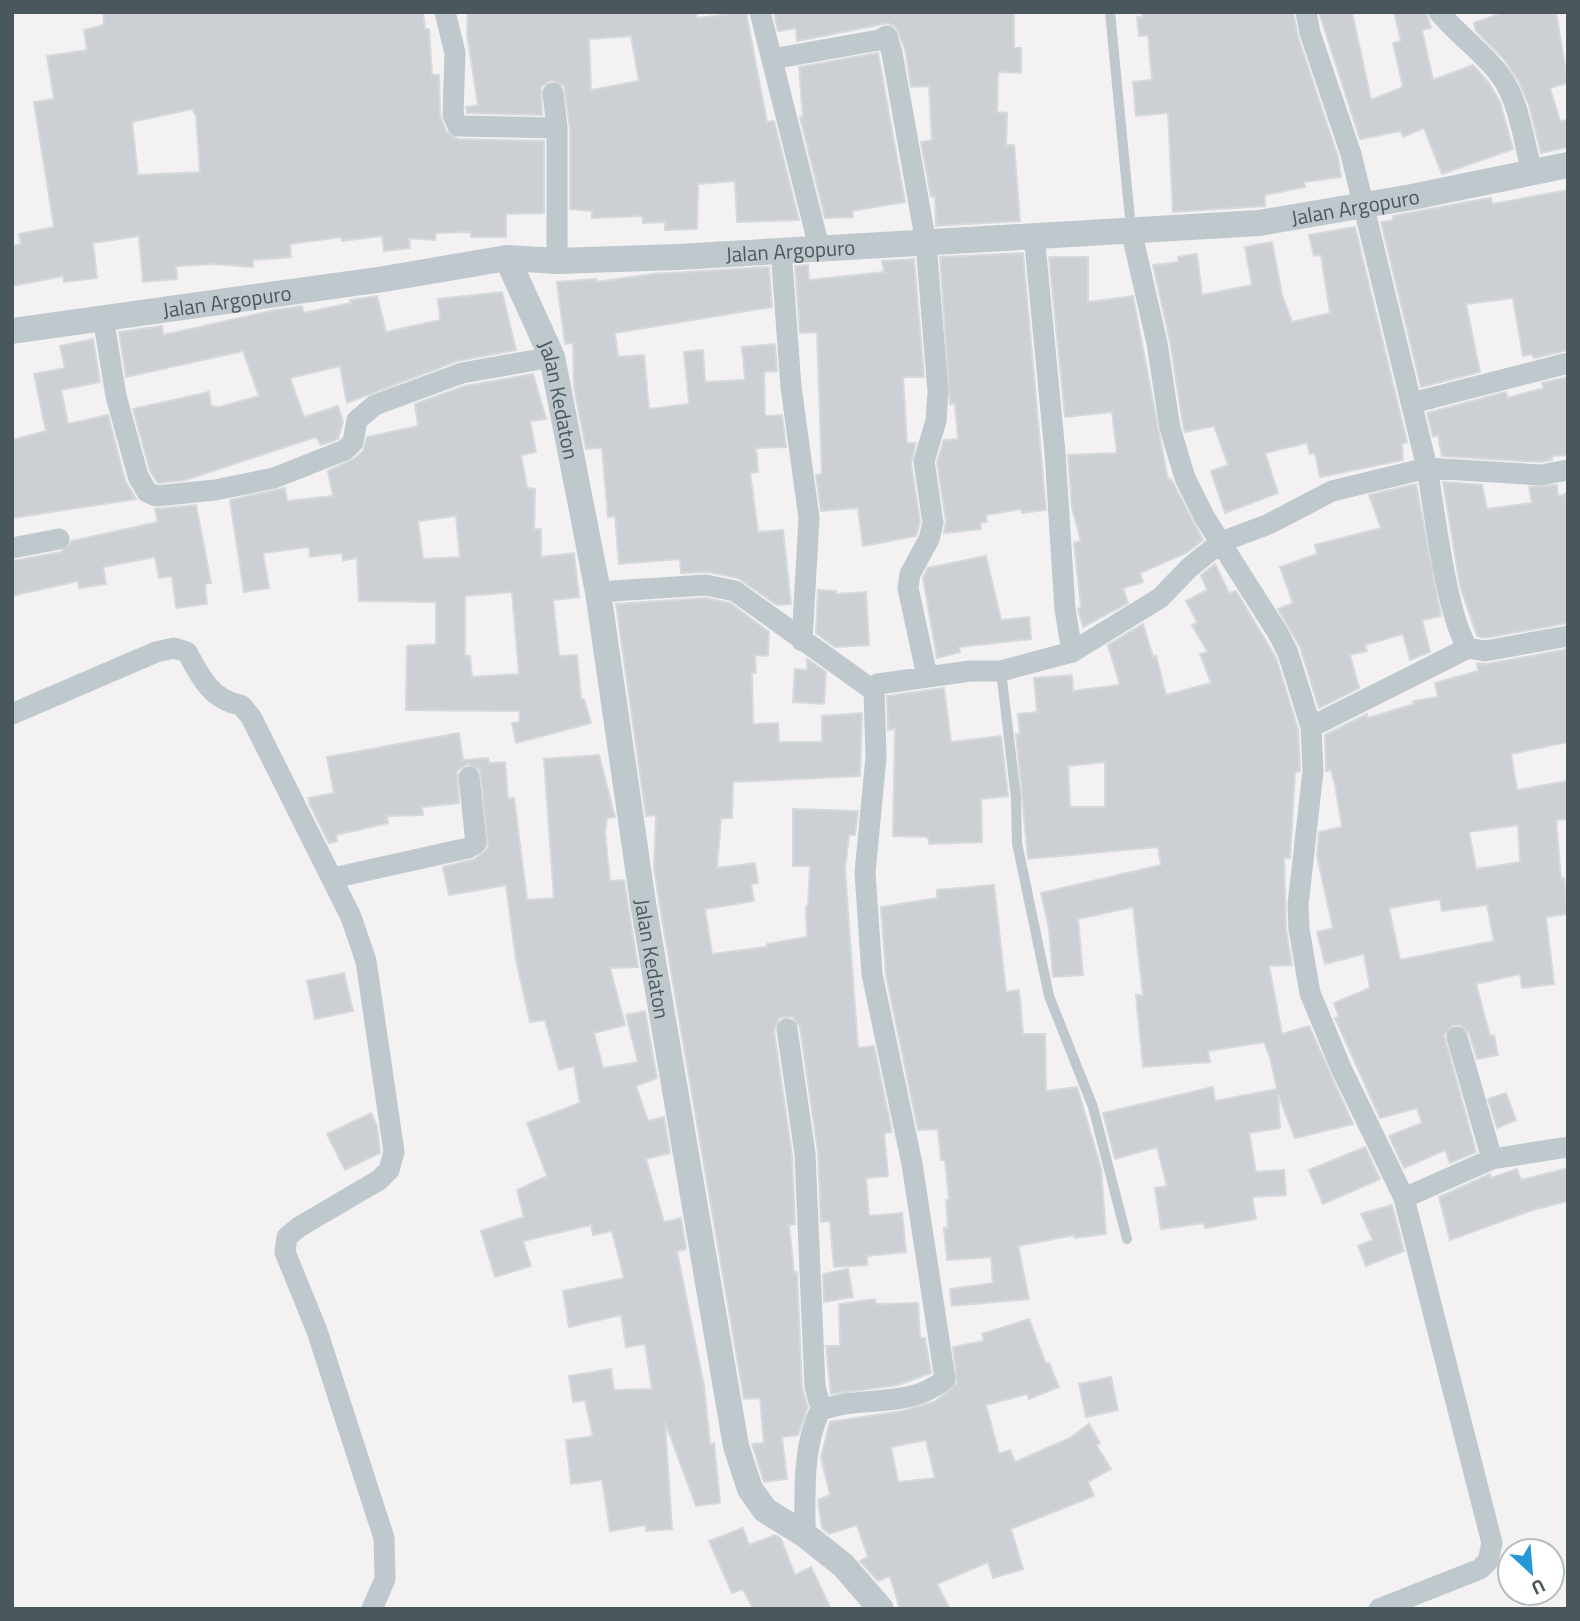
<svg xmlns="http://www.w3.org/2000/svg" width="1580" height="1621" font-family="'Titillium Web',sans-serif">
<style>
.building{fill:#cccfd3;stroke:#d6d9dc;stroke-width:2;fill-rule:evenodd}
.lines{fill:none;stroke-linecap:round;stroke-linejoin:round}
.service{stroke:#bec8cd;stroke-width:10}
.minor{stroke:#bec8cd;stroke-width:21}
.tertiary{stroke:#bec8cd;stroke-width:26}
.labels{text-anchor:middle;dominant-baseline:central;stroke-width:7;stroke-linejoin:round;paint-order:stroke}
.street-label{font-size:21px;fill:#4a585e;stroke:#fff}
</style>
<rect width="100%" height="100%" fill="#f3f1f2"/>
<path class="building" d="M103,12H423L425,29H429L432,75H439L440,115L446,131L458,139L544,141V213L506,214V237H471V232L436,233L435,240L409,238L410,248L384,251L382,236L342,241L341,237L290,244L291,257L253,260V267L214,264L176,266L177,279L143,282L139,236L93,243L97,278L64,282L63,276L12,286V246L21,244L19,234L54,227L34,102L54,99L47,56L87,50L84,30L104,25ZM192,109L196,115L200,172L138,175L132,122Z
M468,12H696L697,18L746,12L767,122L774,121L799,220L737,222L735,181L698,184L697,229L665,230V222L643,223V216L592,218V211L570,209V128L564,86L552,80L541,87L542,115L467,113L466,107L478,105L467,34ZM631,36L639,81L591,90L589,39Z
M1014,12V48H1021V73L998,72L997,112L1007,113L1006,145H1014L1020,221L936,226L935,196L931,197L921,142L932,140L929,86L911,87L905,49L896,27L888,23L797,41L796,28L778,31L774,13Z
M1142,12H1293L1298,37L1338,157L1341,177L1304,182L1305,187L1265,195V206L1173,212L1168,113L1136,116L1133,82L1152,80L1148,35L1139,36L1137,17H1143Z
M1319,12H1352L1371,100L1403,87L1393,43L1401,41L1394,12H1426L1431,28L1422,30L1433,80L1473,65L1489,83L1500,102L1513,149L1442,174L1424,128L1403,137L1401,131L1360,139Z
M1504,12H1556L1568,83L1550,88L1560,121L1568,120V147L1541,153L1529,105L1518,80L1503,58L1476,31L1474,23Z
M878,53L905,202L852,211L853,217L825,218L800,117H803L799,67Z
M1568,190V350L1534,358L1532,354L1523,356L1513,298L1466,304L1480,372L1421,387L1381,222L1393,220V216L1462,203L1491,198L1492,204Z
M1355,227L1407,442L1402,444L1403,460L1320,477L1315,453L1310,454L1307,443L1265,453L1278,493L1225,513L1211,471L1228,465L1214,426L1185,432L1183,425L1170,341L1153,265L1179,262L1178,257L1197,254L1202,295L1252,285L1245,247L1272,242L1282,295L1292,322L1330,313L1321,255L1314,256L1309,235Z
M1023,253L1046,510L1022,513L1021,509L986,515L987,522L980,523L981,529L944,533L946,521L937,462L944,440L958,439L955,404H950L940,257Z
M1049,257H1088V302L1133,296L1168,480L1171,479L1203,540L1186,553L1140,573L1143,582L1123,588L1128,603L1083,627L1078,609L1081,607L1074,543L1081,541L1072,508L1068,455L1117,453L1112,412L1065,417Z
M914,259L924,377H903L907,443H916L911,463L920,522L916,536L863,546L858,508L821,511L816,475L822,474L817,332L800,333L795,266L808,265L809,280L884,272L882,261Z
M769,267L772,307L615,333L618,357L644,355L649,409L689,404L684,352L703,350L705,382L745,380L742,347L775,344L777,371L764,372L765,416L782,415L786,447L756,448L758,472L750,473L758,532L783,530L791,604L777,605L738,578L708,572L681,573L680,559L619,564L615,516L608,517L602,448L586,449L574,388L573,343L565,344L557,282L596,279V282L653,274Z
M502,292L516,350L457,361L347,403L340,366L290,378L304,417L338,406L343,422L338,439L321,445L316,437L185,480L158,483L150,471L133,409L209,392L211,406L219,407L259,396L243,351L126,377L119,332L162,326L163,335L275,310L302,306L304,313L351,303L350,300L377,296L386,332L440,320L438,299Z
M93,339L100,382L61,390L68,424L108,415L125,480L136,499L12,518V440L46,431L34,374L65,368L60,346Z
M533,374L546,419L530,421L536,452L521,455L527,488L535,489L534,529H541V557L574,553L579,597L553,600L559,656L577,655L581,700L584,699L591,723L516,743L512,723L520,722L519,711L406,710L407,646L436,644V602L359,601L357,558L343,560L342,553L310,557L309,547L263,553L269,588L244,592L230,500L285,488L287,501L333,496L328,471L354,459L363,451L367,437L418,426L415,404L465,386ZM456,516L460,557L423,559L418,521ZM512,592L519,674L472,677L470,656H465V596Z
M1568,377V455L1552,456V460L1540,462L1442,456L1438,435L1433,437L1427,413L1506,392L1507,398L1544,388L1542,383Z
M1443,482L1482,485L1487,509L1532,503L1529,487L1557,485L1558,496L1568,493V623L1485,638L1477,636L1460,586Z
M1416,484L1441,616L1422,620L1430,652L1410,660L1403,634L1365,645L1367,651L1350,655L1359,688L1319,708L1300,647L1278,609L1293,603L1280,567L1317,554L1315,545L1381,528L1369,495Z
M196,505L211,583L205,584L207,604L176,608L172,576L159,578L155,557L103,567L106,584L79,588L78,581L12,596V561L61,552L72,541L158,522L155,509Z
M986,556L1001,620L1029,617L1031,639L959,647L960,652L937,658L923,578L928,568Z
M1215,564L1229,593L1236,591L1276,658L1298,729L1300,771L1295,773L1290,858H1284L1286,930L1292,965L1269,966L1282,1034L1309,1026L1353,1124L1295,1138L1278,1094L1280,1128L1249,1133L1256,1172L1284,1170L1286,1195L1252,1197L1256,1219L1205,1228L1204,1223L1161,1229L1155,1188L1167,1186L1157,1147L1115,1159L1103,1113L1213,1087L1215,1101L1277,1089L1270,1057L1264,1042L1208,1051L1210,1062L1143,1067L1136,995H1143L1133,907L1078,919L1083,975L1053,977L1049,928L1041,893L1161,865L1158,847L1028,859L1016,734H1020L1018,714L1037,712L1034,678L1072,675L1073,691L1120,685L1108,645L1143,624L1153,657L1156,656L1166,695L1211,683L1200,654L1208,652L1192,625L1197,622L1186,601L1207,590L1201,575ZM1105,762V807H1070L1068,766Z
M818,590L836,591V594L866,592L869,645L835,647L816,633Z
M705,598L730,603L769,632L768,656L755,655L756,673H752L753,724L778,723L779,742H822V716L862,713L860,776L733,782L732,818H721L717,868L755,863L758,883L751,884L754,901L705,909L712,954L767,947V944L807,937L806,907L808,906L810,866H793V809L858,811L855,835H849L845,870L858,1048L874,1046L892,1132L884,1133L888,1176L866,1178L869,1216L902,1213L906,1252L867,1256V1265L834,1267L830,1221L821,1222L818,1152L800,1027L792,1017L779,1018L774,1031L792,1155L795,1224L789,1225L794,1273L797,1272L802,1388L808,1407L798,1435L782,1437L787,1479L764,1482L752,1444L764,1443L760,1398L744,1399L659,901L654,867L656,815L646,816L616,604Z
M1568,649V742L1511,754L1517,790L1568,781V819L1556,820L1561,879L1564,878L1568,914L1546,917L1554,984L1522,988L1520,974L1476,984L1490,1036L1494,1035L1498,1055L1477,1059L1469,1033L1461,1025H1453L1444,1035L1476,1152L1450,1163L1445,1150L1404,1168L1389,1136L1422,1123L1417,1108L1380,1118L1335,1018L1339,1017L1334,1003L1370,988L1364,954L1325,964L1317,932L1333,928L1317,856L1319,832L1342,827L1335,785L1331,770L1326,771L1325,735L1367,714L1368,718L1414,704L1413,701L1438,697L1435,683L1478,671L1477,663L1487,664ZM1518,825L1520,862L1476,869L1469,832ZM1440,899L1442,911L1487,905L1494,941L1400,960L1389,908Z
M807,659L826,672L824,704L793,702L795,669L807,670Z
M944,688L951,742L1001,736L1008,796L981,799L982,842L929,844L928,837L893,836L895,729L888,730L887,696Z
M459,733L463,760L488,758L489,763L505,762L508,799L514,798L527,900L554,898L544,759L599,755L615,817L607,818L605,833L610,881L624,880L638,967L610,968L625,1025L594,1033L603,1068L638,1062L626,1015L645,1011L657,1078L636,1086L648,1121L664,1117L670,1153L646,1159L664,1222L681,1218L686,1249L677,1251L704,1386L710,1444L714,1443L720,1503L696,1506L665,1422L672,1529L646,1531V1525L610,1531L602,1480L571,1484L566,1440L593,1436L585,1400L573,1402L569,1376L611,1369L614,1390L652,1389L645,1344L626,1347L621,1315L569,1327L563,1291L624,1278L612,1231L593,1235L591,1225L523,1241L531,1266L495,1277L481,1231L524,1217L517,1190L547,1176L527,1123L580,1103L574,1066L559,1070L545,1020L530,1022L516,960L506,885L449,895L443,867L475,859L488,848L480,770L468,764L457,771L459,803L422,807L423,815L387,816L388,823L336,835L337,841L329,843L310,805L308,798L334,793L327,757Z
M994,885L1006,992L1019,990L1023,1034H1045L1046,1091L1077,1087L1101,1168L1106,1234L1075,1238L1074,1235L1018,1246L1029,1299L952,1306L950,1289L993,1283L991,1257L947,1260L944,1228H948L946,1200H949L945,1160H941L938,1129L918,1130L886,975L881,907L937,898V890Z
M344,973L353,1011L315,1019L307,981Z
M1506,1093L1516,1120L1497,1128L1488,1099Z
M371,1113L377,1126L380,1153L345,1170L327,1134Z
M1365,1147L1380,1179L1323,1204L1309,1170Z
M1568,1168V1201L1533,1210L1450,1240L1439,1197L1490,1174L1491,1178L1517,1169L1521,1180Z
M1392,1205L1404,1251L1366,1266L1358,1246L1373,1240L1361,1214Z
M848,1269L853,1297L824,1302L823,1274Z
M875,1299L876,1304L918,1303L920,1338H925L931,1373L898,1385L831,1394L826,1346H840L839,1304Z
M1029,1319L1046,1364L1049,1363L1059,1387L1029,1399L1027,1394L986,1405L999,1454L1010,1450L1015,1462L1070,1438L1089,1424L1100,1443L1096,1445L1111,1469L1088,1482L1094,1496L1011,1529L1023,1569L993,1578L988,1562L937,1584L950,1609H900L890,1576L878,1581L860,1561L868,1557L857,1525L829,1534L822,1528L818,1500L830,1495L821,1457L830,1422L903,1411L936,1401L957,1383L953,1347L984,1341L982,1334ZM926,1440L935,1478L898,1482L891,1447Z
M1111,1377L1118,1410L1086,1417L1079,1384Z
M743,1528L749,1545L775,1535L781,1539L795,1575L811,1567L831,1609H753L743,1589L732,1593L709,1541Z"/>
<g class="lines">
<path class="service" d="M1110,12L1131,229
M1001,671L1016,798L1017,843L1049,996L1093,1107L1127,1239"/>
<path class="minor" d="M445,12L455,53L453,115L458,126L557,128
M760,12L819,247
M1439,12C1458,35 1482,51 1500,75C1519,100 1524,142 1532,173
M772,59L879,40L887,36L892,53L926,243L938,392L936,421L924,461L933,523L929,539L910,574L908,588L927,676
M553,93L557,128V261
M1131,230L1157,343L1170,428L1185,478L1205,518L1278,633L1288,653L1311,727L1313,771L1298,905L1299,929L1310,993L1341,1068L1404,1198L1492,1543L1488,1561L1480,1569L1379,1609
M1034,234L1055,453L1065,609L1072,652
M781,249L791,387L809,518L802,641
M103,317L116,396L138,476L147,492L156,496L215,490L274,478L345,450L353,442L357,420L375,405L462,373L552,357
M1412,403L1568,363
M1568,470L1541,475L1427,468C1434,508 1447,619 1468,648L1485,651L1568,636
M12,548L59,539
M598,592L706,585L735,591L874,691
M12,714L156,652L174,648L187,652C200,676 211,700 241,705L251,717L351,917L366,961L394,1152L389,1170L379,1180L299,1227L287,1237L285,1252L317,1331L384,1538L385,1579L372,1609
M1311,727L1468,648
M333,878L468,848L476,843L469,777
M787,1029L805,1154L815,1387L819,1401L826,1408
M1457,1037L1492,1159
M1404,1198L1492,1159L1568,1147
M805,1535C805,1496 802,1447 820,1411C860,1394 910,1410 945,1379L912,1164L872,974L865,873L876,757L874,691L878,684L970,671H1001L1072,652L1160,598L1189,568L1221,542L1269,524L1332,491L1427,468L1351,154L1310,33L1306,12"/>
<g class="tertiary">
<path id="s1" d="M507,258L552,357L598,592L643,903L736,1446L750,1489L765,1510L805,1535L843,1565L881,1609"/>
<path id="s2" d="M12,331L384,279L507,258L557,261L678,257L1259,223L1412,197L1568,165"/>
</g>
</g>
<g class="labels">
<g class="street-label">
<text stroke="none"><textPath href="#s2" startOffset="1351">Jalan Argopuro</textPath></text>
<text stroke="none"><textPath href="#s2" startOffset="784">Jalan Argopuro</textPath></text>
<text stroke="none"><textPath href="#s2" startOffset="217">Jalan Argopuro</textPath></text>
<text stroke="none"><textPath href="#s1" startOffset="152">Jalan Kedaton</textPath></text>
<text stroke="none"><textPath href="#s1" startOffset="719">Jalan Kedaton</textPath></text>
</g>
</g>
<rect width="1580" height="1621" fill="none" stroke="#4a585e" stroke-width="28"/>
<g transform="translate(1531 1572) rotate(154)"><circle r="33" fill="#ffffff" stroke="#b7bcbf" stroke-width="2"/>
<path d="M0-5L12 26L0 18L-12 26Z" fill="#2598da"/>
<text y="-10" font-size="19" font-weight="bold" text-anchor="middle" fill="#4a585e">U</text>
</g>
</svg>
